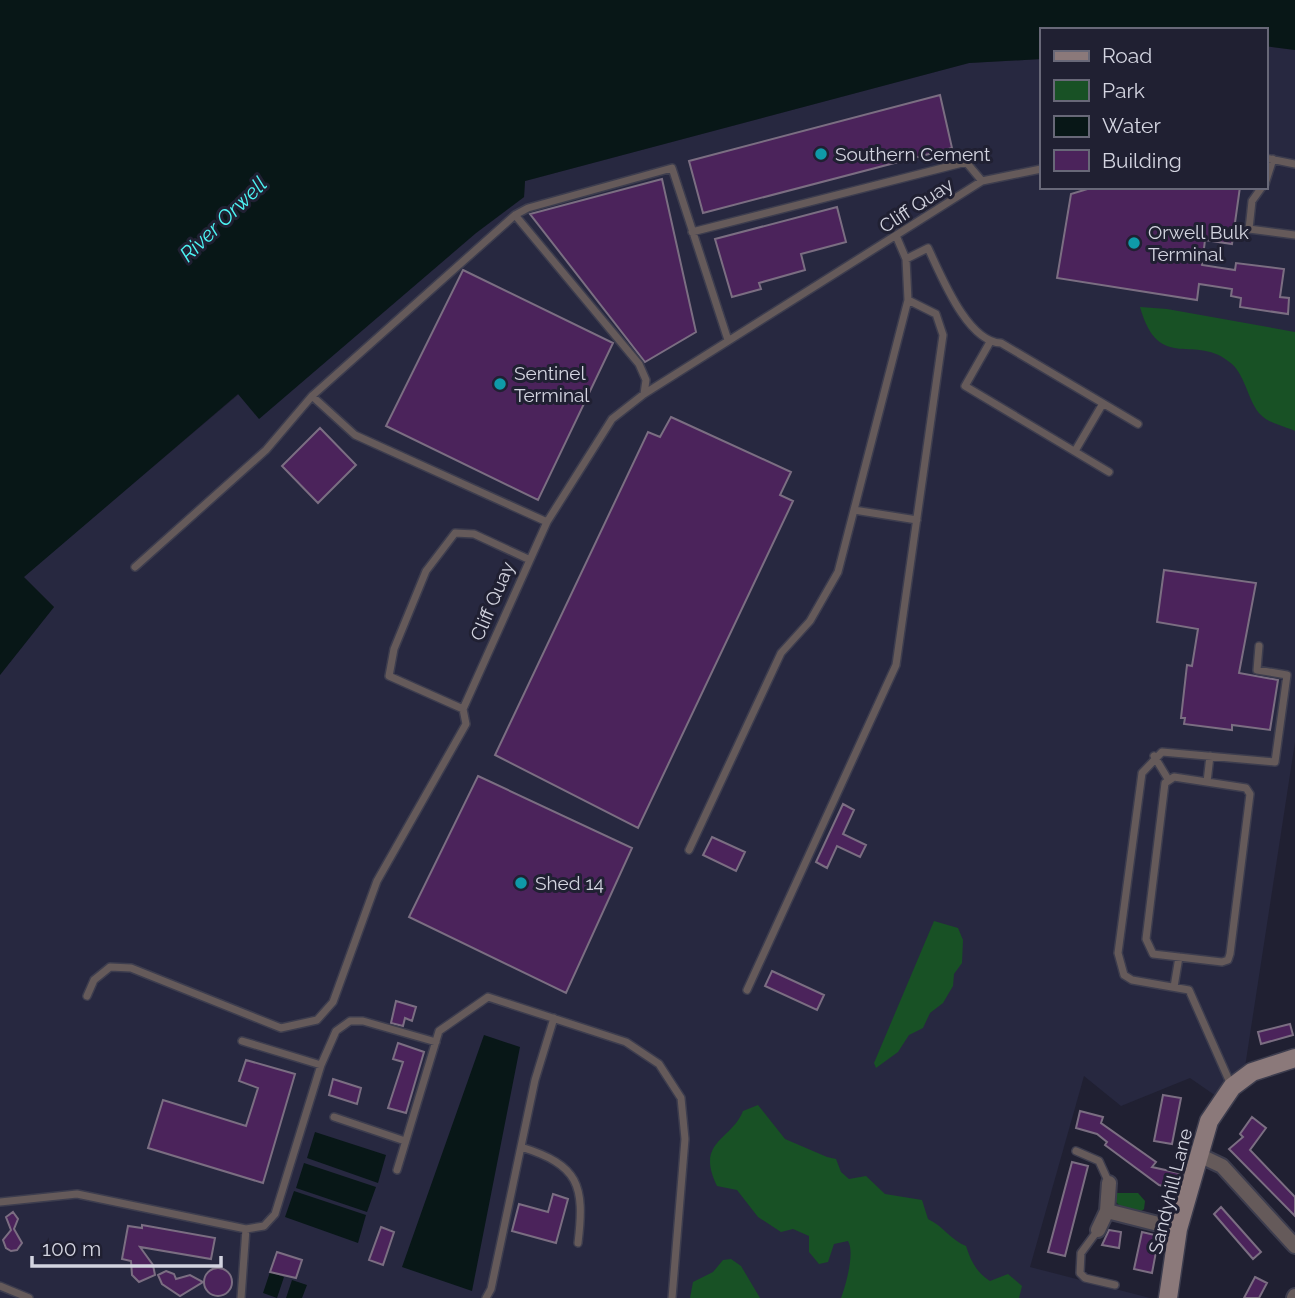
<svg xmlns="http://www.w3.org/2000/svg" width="1295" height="1298" font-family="Raleway,sans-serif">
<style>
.built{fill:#272840}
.green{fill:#185125}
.water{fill:#081717}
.building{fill:#4b235b;stroke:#7b6e82;stroke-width:2}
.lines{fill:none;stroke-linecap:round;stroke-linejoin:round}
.lane-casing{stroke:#3d3d4e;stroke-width:10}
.street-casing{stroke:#3d3d4e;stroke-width:18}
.secondary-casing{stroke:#3d3d4e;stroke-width:21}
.lane{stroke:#655a5a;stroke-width:7}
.street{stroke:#655a5a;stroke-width:14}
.secondary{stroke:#8b797a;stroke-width:18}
.culture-dot{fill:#0f9aa8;stroke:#202032;stroke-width:2.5}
.labels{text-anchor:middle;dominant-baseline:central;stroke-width:6;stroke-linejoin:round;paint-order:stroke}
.poi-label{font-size:19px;fill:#d3d4e0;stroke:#202032;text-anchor:start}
.street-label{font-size:19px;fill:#d3d4e0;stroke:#202032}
.water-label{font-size:21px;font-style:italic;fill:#4cf3f3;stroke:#202032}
</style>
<rect width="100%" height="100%" fill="#202032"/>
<path class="built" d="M1265,46L1295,50V742L1243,1080L1216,1096L1190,1078L1121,1106L1084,1076L1030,1267L1150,1298H0V675L54,607L23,577L239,394L260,418L476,233L524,197L525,181L969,63L1041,59V187H1265Z"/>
<path class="green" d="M1140,307L1167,309L1295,332V431C1286,427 1268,423 1261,415C1249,404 1246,377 1232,364C1195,331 1159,375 1140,307Z
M934,921L958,928L963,940L962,963L954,974L953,986L943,1003L930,1013L923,1028L909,1035L898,1052L876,1068L874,1063Z
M758,1105L785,1139L827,1157L836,1159L841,1172L849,1179L866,1176L885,1194L922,1200L928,1219C943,1226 951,1240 966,1246C971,1261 976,1272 990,1281L1008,1274L1022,1286L1019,1298H841C846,1285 855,1252 848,1241L834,1244L828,1262L819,1264L809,1252V1236L793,1229L781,1232L758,1217L737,1190L717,1186C695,1141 731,1141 743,1111Z
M1116,1193H1138L1145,1201L1144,1209L1140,1212L1123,1209L1116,1202Z
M731,1259L741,1266L760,1298H690L693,1282L713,1272L723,1260Z"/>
<path class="water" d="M0,0H1295V50L1265,46V30H1041V59L969,63L525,181L524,197L476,233L259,419L238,394L24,577L54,607L0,675Z
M484,1035L520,1047L472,1291L402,1267Z
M315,1132L386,1155L378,1183L307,1158Z
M304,1163L376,1187L367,1212L296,1188Z
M294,1191L366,1215L358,1243L285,1217Z
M270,1272L284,1277L277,1298L263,1293Z
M292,1280L307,1285L302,1298H286Z"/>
<path class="building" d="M940,95L952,148L703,213L689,161Z
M662,179L696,332L645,362L530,214Z
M1094,187H1240L1232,244L1205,240L1202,265L1235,270L1236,263L1284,269L1280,297L1289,298L1288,314L1240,307L1241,298L1231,296L1232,289L1199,284L1197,300L1057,278L1071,194Z
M837,207L846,242L801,254L805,270L759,283L761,289L732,297L715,239Z
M463,270L613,343L538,500L386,426Z
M671,417L791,472L780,495L793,501L638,828L495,755L648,432L660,437Z
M320,428L356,465L318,503L282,466Z
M1164,570L1256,583L1239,673L1278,680L1270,730L1232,725V730L1184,724L1185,718H1181L1187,665L1192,666L1198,629L1157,622Z
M478,776L632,848L566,993L409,917Z
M843,804L854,810L843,834L866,845L860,857L837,846L827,868L816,862Z
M712,837L745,852L736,871L703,855Z
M772,971L824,995L817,1010L765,986Z
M396,1001L416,1007L412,1021L405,1018L403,1026L391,1023Z
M1290,1024L1293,1035L1261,1044L1258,1032Z
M398,1043L424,1052L406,1113L388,1108L403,1062L393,1059Z
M246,1060L295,1074L263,1183L148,1148L163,1100L246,1126L258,1088L239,1081Z
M333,1079L361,1088L357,1104L329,1095Z
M1163,1095L1181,1098L1172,1144L1154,1141Z
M1080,1111L1103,1117L1101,1123L1156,1162L1152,1167L1179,1173L1175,1189L1159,1185L1105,1145L1107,1142L1097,1134L1076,1128Z
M1252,1117L1266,1128L1250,1150L1295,1197V1216L1229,1149L1243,1137L1240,1134Z
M1072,1162L1088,1166L1065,1256L1048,1252Z
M553,1194L568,1199L556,1243L512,1231L519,1204L548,1212Z
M1221,1207L1261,1252L1253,1259L1214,1214Z
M13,1212L18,1219L14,1229L22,1243L17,1250L11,1251L6,1248L3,1240L11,1230L6,1217Z
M142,1225L215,1238L211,1259L140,1247L153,1265L155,1275L139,1282L132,1275L131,1261L122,1259L128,1226L142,1228Z
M381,1227L394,1232L383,1265L369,1260Z
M1109,1230L1121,1232L1119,1248L1102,1245Z
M1142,1232L1159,1236L1152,1273L1134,1269Z
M277,1252L302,1260L296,1278L270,1272Z
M204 1282a14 14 0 1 1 28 0a14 14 0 1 1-28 0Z
M166,1271L174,1274L176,1279L190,1275L203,1282L180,1296L162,1284L158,1275Z
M1255,1277L1267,1283L1259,1298H1244Z"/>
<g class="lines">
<defs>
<path id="lane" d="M1265,158L1295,164
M1265,184L1273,159
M1262,187L1252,201L1249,229L1295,235
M515,215L528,208L672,168L728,340
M692,232L966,162L982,181
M906,259L928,248C941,275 967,342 1001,343L1138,424
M990,342L965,386L1109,472
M1075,451L1102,405
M854,510L917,520
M547,522L355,435L312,396L515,215L639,364L646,380L644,394
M135,567L266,450L312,396
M463,709L389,676L394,649L426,571L455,533L474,534L528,559
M1154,756L1168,779
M1174,777L1246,788L1250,794L1230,954L1228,960L1222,962L1153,954L1146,939L1165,783Z
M1207,782L1210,756
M689,850L781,653L810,621L838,572L908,300L906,259L897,238
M1174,987L1179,957
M747,990L896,665L943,335L936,314L908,300
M87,996L94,980L110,967L131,968L281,1028L317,1020L333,1002L377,881L466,724L463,709L547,522L612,419L644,394L982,181L1041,169
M242,1041L321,1065
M1232,1087L1189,990L1132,980L1124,975L1118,953L1142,773L1162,752L1275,762L1287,675L1257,670L1259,646
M334,1117L405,1141
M521,1147C579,1165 585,1185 578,1243
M1076,1151L1099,1161L1109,1183
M397,1170L439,1031L488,997L626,1042L659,1064L681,1098L685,1139L672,1298
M0,1202L77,1194L246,1229L264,1226L275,1214L321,1065L336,1031L350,1021H363L436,1042
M1098,1230L1081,1253L1080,1273L1085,1278L1115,1285
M0,1286L29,1298
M241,1298L246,1229
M486,1298L491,1289L535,1080L554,1018"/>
<path id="street" d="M1201,1156L1222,1166L1295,1246
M1109,1183L1107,1211L1178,1229
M1098,1230L1107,1211
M1294,1298L1295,1296"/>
<path id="secondary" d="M1168,1298L1178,1229L1209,1121L1232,1087L1252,1072L1295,1058"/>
</defs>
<use href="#lane" class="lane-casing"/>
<use href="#street" class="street-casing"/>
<use href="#secondary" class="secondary-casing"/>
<use href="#lane" class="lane"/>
<use href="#street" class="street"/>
<use href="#secondary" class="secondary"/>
</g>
<g class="culture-dot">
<circle cx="821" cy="154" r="7"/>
<circle cx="1134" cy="243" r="7"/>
<circle cx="500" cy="384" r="7"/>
<circle cx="521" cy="883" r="7"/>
</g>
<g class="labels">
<g class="poi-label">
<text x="835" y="154">Southern Cement</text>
<text x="1148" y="232">Orwell Bulk<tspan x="1148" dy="22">Terminal</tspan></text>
<text x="514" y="373">Sentinel<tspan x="514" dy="22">Terminal</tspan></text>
<text x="535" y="883">Shed 14</text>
</g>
<g class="street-label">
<text transform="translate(916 205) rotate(-33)">Cliff Quay</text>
<text transform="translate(492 601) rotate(-67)">Cliff Quay</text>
<text transform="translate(1170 1191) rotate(-76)">Sandyhill Lane</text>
</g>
<g class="water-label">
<text transform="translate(223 219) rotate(-44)">River Orwell</text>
</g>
</g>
<rect x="1040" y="28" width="228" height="161" fill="#202032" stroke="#686878" stroke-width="2"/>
<rect x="1054" y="51" width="35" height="10" fill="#8b797a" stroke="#686878" stroke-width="2"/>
<text x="1102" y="63" font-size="21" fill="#d3d4e0">Road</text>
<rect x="1054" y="80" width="35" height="21" fill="#185125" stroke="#686878" stroke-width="2"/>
<text x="1102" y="98" font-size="21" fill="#d3d4e0">Park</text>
<rect x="1054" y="116" width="35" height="21" fill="#081717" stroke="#686878" stroke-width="2"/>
<text x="1102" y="133" font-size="21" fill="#d3d4e0">Water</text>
<rect x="1054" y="150" width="35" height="21" fill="#4b235b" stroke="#686878" stroke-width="2"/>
<text x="1102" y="168" font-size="21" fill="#d3d4e0">Building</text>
<path d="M32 1256v10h189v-10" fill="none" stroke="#d3d4e0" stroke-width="3.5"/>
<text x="42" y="1256" font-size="21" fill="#d3d4e0" stroke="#202032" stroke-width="5" paint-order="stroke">100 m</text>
</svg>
